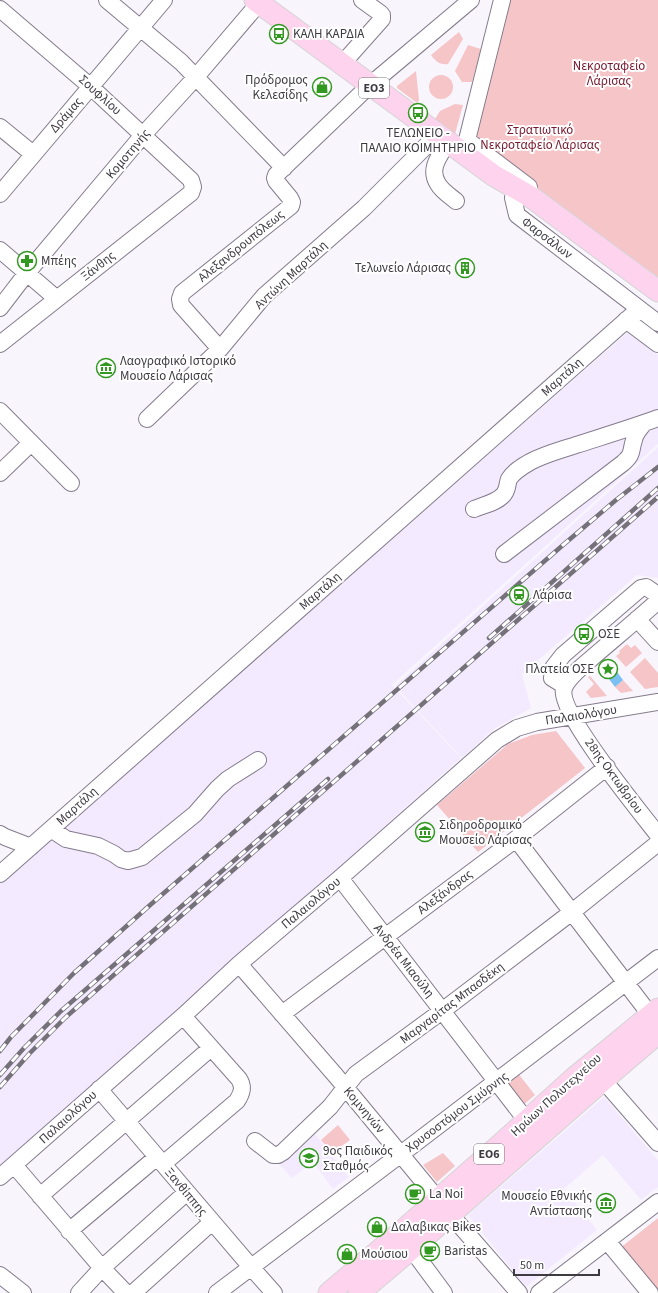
<svg xmlns="http://www.w3.org/2000/svg" width="658" height="1293" font-family="'Source Sans 3',sans-serif">
<style>
.built{fill:#f4eaff}
.green{fill:#f5c5c8}
.water{fill:#7bc0f2}
.lines{fill:none;stroke-linecap:round;stroke-linejoin:round}
.minor-casing{stroke:#847b8c;stroke-width:18}
.major-casing{stroke:#d5d4d5;stroke-width:23}
.minor{stroke:#fff;stroke-width:16}
.major{stroke:#fed3ee;stroke-width:21}
.rail-casing{stroke:#757179;stroke-width:4.5}
.rail{stroke:#fff;stroke-width:3;stroke-dasharray:9;stroke-linecap:butt}
.labels{text-anchor:middle;dominant-baseline:central;stroke-width:4;stroke-linejoin:round;paint-order:stroke}
.shield{fill:#fff;stroke:#78757b;stroke-width:1}
.shield-label{font-size:12px;font-weight:bold;fill:#3e3a42}
.poi-label{font-size:13px;fill:#3e3a42;stroke:#fff;text-anchor:start}
.park-label{font-size:13px;fill:#78172c;stroke:#fff}
.street-label{font-size:13px;fill:#3e3a42;stroke:#fff}
</style>
<rect width="100%" height="100%" fill="#f9f5fd"/>
<path class="built" d="M628,332L658,355V444L392,685L461,758L0,1169V883Z
M658,447V578L637,575L522,674L531,708L494,729L462,758L395,686Z
M604,1097L658,1160V1187L641,1200L603,1155L564,1189L597,1230L526,1287L468,1215Z
M312,1130L349,1177L333,1189L313,1162L292,1178L278,1163Z"/>
<path class="green" d="M509,0H658V277L542,193L473,138Z
M459,32L463,39L448,64C440,65 436,62 431,55Z
M468,45L481,49L472,82H462L455,71Z
M416,71L419,100L417,103L397,88V86Z
M429 87a12 12 0 1 1 24 0a12 12 0 1 1-24 0Z
M455,104L463,105L455,134L435,119L440,111Z
M627,644L631,648L635,645L642,653L626,667L616,656L620,653L619,651Z
M645,658L658,673V687L645,689L630,672Z
M590,676L607,696L591,698L586,692L594,684L588,677Z
M623,680L633,691L621,693L615,687Z
M556,731L585,768L478,852L437,805L508,744L532,735Z
M517,1072L535,1095L521,1107L502,1084Z
M338,1125L350,1140L332,1153L321,1140Z
M443,1153L455,1166L437,1182L423,1165Z
M658,1218V1293H655L620,1248Z"/>
<path class="water" d="M617,672L623,680L615,687L609,679Z"/>
<g class="lines">
<defs>
<path id="minor" d="M107,0L181,62L284,168
M0,9L91,87L191,180L193,187L191,193L0,344
M342,64L382,19V15L380,13L362,0
M0,127L33,154
M467,140L529,187
M448,142C440,155 428,169 438,184C442,191 450,196 456,201
M468,150L467,140L502,0
M0,194L164,0
M513,198L517,215L658,323
M0,250L57,299
M0,308L26,274L143,135L195,78L259,3
M626,320L658,344
M220,349L181,305L180,299L182,293L291,206L292,202L290,198L276,181L275,178L276,175L370,85L471,0
M0,411L71,483
M147,419L220,349L264,296L364,208L438,134
M0,473L31,443
M474,509C484,505 498,502 504,494C508,489 507,484 509,479C514,471 523,466 530,462C545,454 561,450 576,445C604,436 631,428 658,418
M504,554L623,463C634,453 630,452 634,440C635,433 640,429 644,423
M658,601C637,620 615,638 593,657C585,664 568,677 564,688C557,711 641,813 658,835
M637,619L658,642
M565,686L552,678L553,668L563,655L641,588L646,587L658,595
M51,829L66,839L98,846L114,854L121,859L128,861L142,857L195,814L217,789L228,779L258,760
M0,834L5,837L31,847
M516,839L645,1008L652,1026
M0,874L639,309
M340,878L526,1120
M239,964L336,1076L450,1214L519,1293
M282,1014L516,839L607,767
M603,1080L658,1143
M99,1089L251,1267L274,1293
M255,1141L273,1155H278L283,1152L330,1107L356,1074L442,1011L572,912L658,843
M163,1164L237,1101C242,1093 244,1087 239,1079L183,1016
M14,1165L102,1268L126,1293
M0,1177L183,1016L239,964L340,878L497,740L517,728L537,722L658,702
M40,1196L211,1048
M69,1231L157,1157
M404,1239L444,1293
M607,1241L650,1293
M0,1275L23,1293
M79,1293L102,1268L187,1192
M133,1293L212,1222
M217,1293L401,1154L658,958
M539,1293L658,1202"/>
<path id="major" d="M255,0L493,175L531,197L658,291
M329,1293L400,1233L500,1145L573,1079L658,1009
M359,1293L411,1249L603,1080L658,1033"/>
</defs>
<use href="#minor" class="minor-casing"/>
<use href="#major" class="major-casing"/>
<use href="#minor" class="minor"/>
<use href="#major" class="major"/>
<defs>
<path id="rail" d="M489,638L658,488
M0,1051L11,1037L74,973L149,906L563,545L616,500L658,467
M0,1075L24,1048L61,1011L328,779
M0,1087L30,1053L66,1017L658,497"/>
</defs>
<use href="#rail" class="rail-casing"/>
<use href="#rail" class="rail"/>
</g>
<defs>
<symbol id="bus-ring" viewBox="-11 -11 22 22"><circle r="9.5" fill="#fff" stroke="#319820" stroke-width="1.5"/><path d="M-5-6H5V4H4V6H2V4H-2V6H-4V4H-5ZM-3.5-4V0h7V-4ZM-3.5 1.2v1.5H-2V1.2ZM2 1.2v1.5H3.5V1.2Z" fill="#319820"/></symbol>
<symbol id="shop-ring" viewBox="-11 -11 22 22"><circle r="9.5" fill="#fff" stroke="#319820" stroke-width="1.5"/><path d="M-5-2.5h2.3a2.7 3.5 0 0 1 5.4 0H5L5.5 6h-11ZM-1.5-2.5h3a1.5 2.3 0 0 0-3 0Z" fill="#319820"/></symbol>
<symbol id="pharmacy-ring" viewBox="-11 -11 22 22"><circle r="9.5" fill="#fff" stroke="#319820" stroke-width="1.5"/><path d="M-2-6h4v4h4v4h-4v4h-4v-4h-4v-4h4Z" fill="#319820"/></symbol>
<symbol id="building-ring" viewBox="-11 -11 22 22"><circle r="9.5" fill="#fff" stroke="#319820" stroke-width="1.5"/><path d="M-4-6H4V6H1V3H-1V6H-4ZM-2.5-4.3h1.7v1.8h-1.7ZM.8-4.3h1.7v1.8H.8ZM-2.5-1h1.7V.8h-1.7ZM.8-1h1.7V.8H.8Z" fill="#319820"/></symbol>
<symbol id="museum-ring" viewBox="-11 -11 22 22"><circle r="9.5" fill="#fff" stroke="#319820" stroke-width="1.5"/><path d="M0-6L6-3V-2H-6V-3ZM-5-1h2V3h-2ZM-1-1h2V3h-2ZM3-1h2V3H3ZM-6 4H6V6H-6Z" fill="#319820"/></symbol>
<symbol id="station-ring" viewBox="-11 -11 22 22"><circle r="9.5" fill="#fff" stroke="#319820" stroke-width="1.5"/><path d="M-3-6H3Q5-6 5-4V2Q5 4 3 4L4.5 6H3L1.5 4h-3L-3 6H-4.5L-3 4Q-5 4-5 2V-4Q-5-6-3-6ZM-3.5-4v3h7v-3ZM-3.5 1v1.5H-2V1ZM2 1v1.5H3.5V1Z" fill="#319820"/></symbol>
<symbol id="sight-ring" viewBox="-11 -11 22 22"><circle r="9.5" fill="#fff" stroke="#319820" stroke-width="1.5"/><path d="M0-6L1.8-2.2L6-1.7L2.9 1.2L3.7 5.4L0 3.3L-3.7 5.4L-2.9 1.2L-6-1.7L-1.8-2.2Z" fill="#319820"/></symbol>
<symbol id="school-ring" viewBox="-11 -11 22 22"><circle r="9.5" fill="#fff" stroke="#319820" stroke-width="1.5"/><path d="M0-5L7-2L0 1L-7-2ZM-4 1L0 2.5L4 1V4Q0 6-4 4Z" fill="#319820"/></symbol>
<symbol id="cafe-ring" viewBox="-11 -11 22 22"><circle r="9.5" fill="#fff" stroke="#319820" stroke-width="1.5"/><path d="M-5.5-4.5H6V0H3Q3 3.5 0 3.5H-2.5Q-5.5 3.5-5.5 0ZM3-3.2v2h1.7v-2ZM-6 4.5H4V6H-6Z" fill="#319820"/></symbol>
</defs>
<g fill-rule="evenodd">
<use href="#bus-ring" x="268" y="23" width="22" height="22"/>
<use href="#shop-ring" x="311" y="76" width="22" height="22"/>
<use href="#bus-ring" x="407" y="102" width="22" height="22"/>
<use href="#pharmacy-ring" x="16" y="250" width="22" height="22"/>
<use href="#building-ring" x="454" y="257" width="22" height="22"/>
<use href="#museum-ring" x="95" y="357" width="22" height="22"/>
<use href="#station-ring" x="508" y="584" width="22" height="22"/>
<use href="#bus-ring" x="573" y="623" width="22" height="22"/>
<use href="#sight-ring" x="597" y="658" width="22" height="22"/>
<use href="#museum-ring" x="414" y="821" width="22" height="22"/>
<use href="#school-ring" x="298" y="1147" width="22" height="22"/>
<use href="#cafe-ring" x="404" y="1183" width="22" height="22"/>
<use href="#museum-ring" x="595" y="1192" width="22" height="22"/>
<use href="#shop-ring" x="366" y="1216" width="22" height="22"/>
<use href="#cafe-ring" x="419" y="1240" width="22" height="22"/>
<use href="#shop-ring" x="336" y="1243" width="22" height="22"/>
</g>
<g class="labels">
<g class="shield">
<rect x="359" y="78" width="30" height="20" rx="3"/>
<rect x="474" y="1144" width="30" height="20" rx="3"/>
</g>
<g class="shield-label">
<text x="374" y="88">ΕΟ3</text>
<text x="489" y="1154">ΕΟ6</text>
</g>
<g class="poi-label">
<text x="293" y="34">ΚΑΛΗ ΚΑΡΔΙΑ</text>
<text x="308" y="80" text-anchor="end">Πρόδρομος<tspan x="308" dy="15">Κελεσίδης</tspan></text>
<text x="418" y="133" text-anchor="middle">ΤΕΛΩΝΕΙΟ -<tspan x="418" dy="15">ΠΑΛΑΙΟ ΚΟΙΜΗΤΗΡΙΟ</tspan></text>
<text x="41" y="261">Μπέης</text>
<text x="451" y="268" text-anchor="end">Τελωνείο Λάρισας</text>
<text x="120" y="361">Λαογραφικό Ιστορικό<tspan x="120" dy="15">Μουσείο Λάρισας</tspan></text>
<text x="533" y="595">Λάρισα</text>
<text x="598" y="634">ΟΣΕ</text>
<text x="594" y="669" text-anchor="end">Πλατεία ΟΣΕ</text>
<text x="439" y="825">Σιδηροδρομικό<tspan x="439" dy="15">Μουσείο Λάρισας</tspan></text>
<text x="323" y="1151">9ος Παιδικός<tspan x="323" dy="15">Σταθμός</tspan></text>
<text x="429" y="1194">La Noi</text>
<text x="592" y="1196" text-anchor="end">Μουσείο Εθνικής<tspan x="592" dy="15">Αντίστασης</tspan></text>
<text x="391" y="1227">Δαλαβικας Bikes</text>
<text x="444" y="1251">Baristas</text>
<text x="361" y="1254">Μούσιου</text>
</g>
<g class="park-label">
<text x="609" y="66">Νεκροταφείο<tspan x="609" dy="15">Λάρισας</tspan></text>
<text x="540" y="130">Στρατιωτικό<tspan x="540" dy="15">Νεκροταφείο Λάρισας</tspan></text>
</g>
<g class="street-label">
<text transform="translate(100 95) rotate(42)">Σουφλίου</text>
<text transform="translate(66 115) rotate(-49)">Δράμας</text>
<text transform="translate(128 154) rotate(-50)">Κομοτηνής</text>
<text transform="translate(547 238) rotate(37)">Φαρσάλων</text>
<text transform="translate(241 246) rotate(-39)">Αλεξανδρουπόλεως</text>
<text transform="translate(98 266) rotate(-38)">Ξάνθης</text>
<text transform="translate(291 275) rotate(-43)">Αντώνη Μαρτάλη</text>
<text transform="translate(562 377) rotate(-42)">Μαρτάλη</text>
<text transform="translate(320 591) rotate(-41)">Μαρτάλη</text>
<text transform="translate(581 715) rotate(-9)">Παλαιολόγου</text>
<text transform="translate(614 776) rotate(54)">28ης Οκτωβρίου</text>
<text transform="translate(77 806) rotate(-42)">Μαρτάλη</text>
<text transform="translate(445 892) rotate(-37)">Αλεξάνδρας</text>
<text transform="translate(311 903) rotate(-40)">Παλαιολόγου</text>
<text transform="translate(404 961) rotate(52)">Ανδρέα Μιαούλη</text>
<text transform="translate(452 1003) rotate(-37)">Μαργαρίτας Μπασδέκη</text>
<text transform="translate(556 1095) rotate(-42)">Ηρώων Πολυτεχνείου</text>
<text transform="translate(364 1110) rotate(50)">Κομνηνών</text>
<text transform="translate(457 1112) rotate(-37)">Χρυσοστόμου Σμύρνης</text>
<text transform="translate(68 1117) rotate(-42)">Παλαιολόγου</text>
<text transform="translate(186 1192) rotate(50)">Ξανθίππης</text>
</g>
</g>
<path d="M514 1269v6h85v-6" fill="none" stroke="#3e3a42" stroke-width="2"/>
<text x="520" y="1269" font-size="12" fill="#3e3a42" stroke="#ffffff" stroke-width="3" paint-order="stroke">50 m</text>
</svg>
